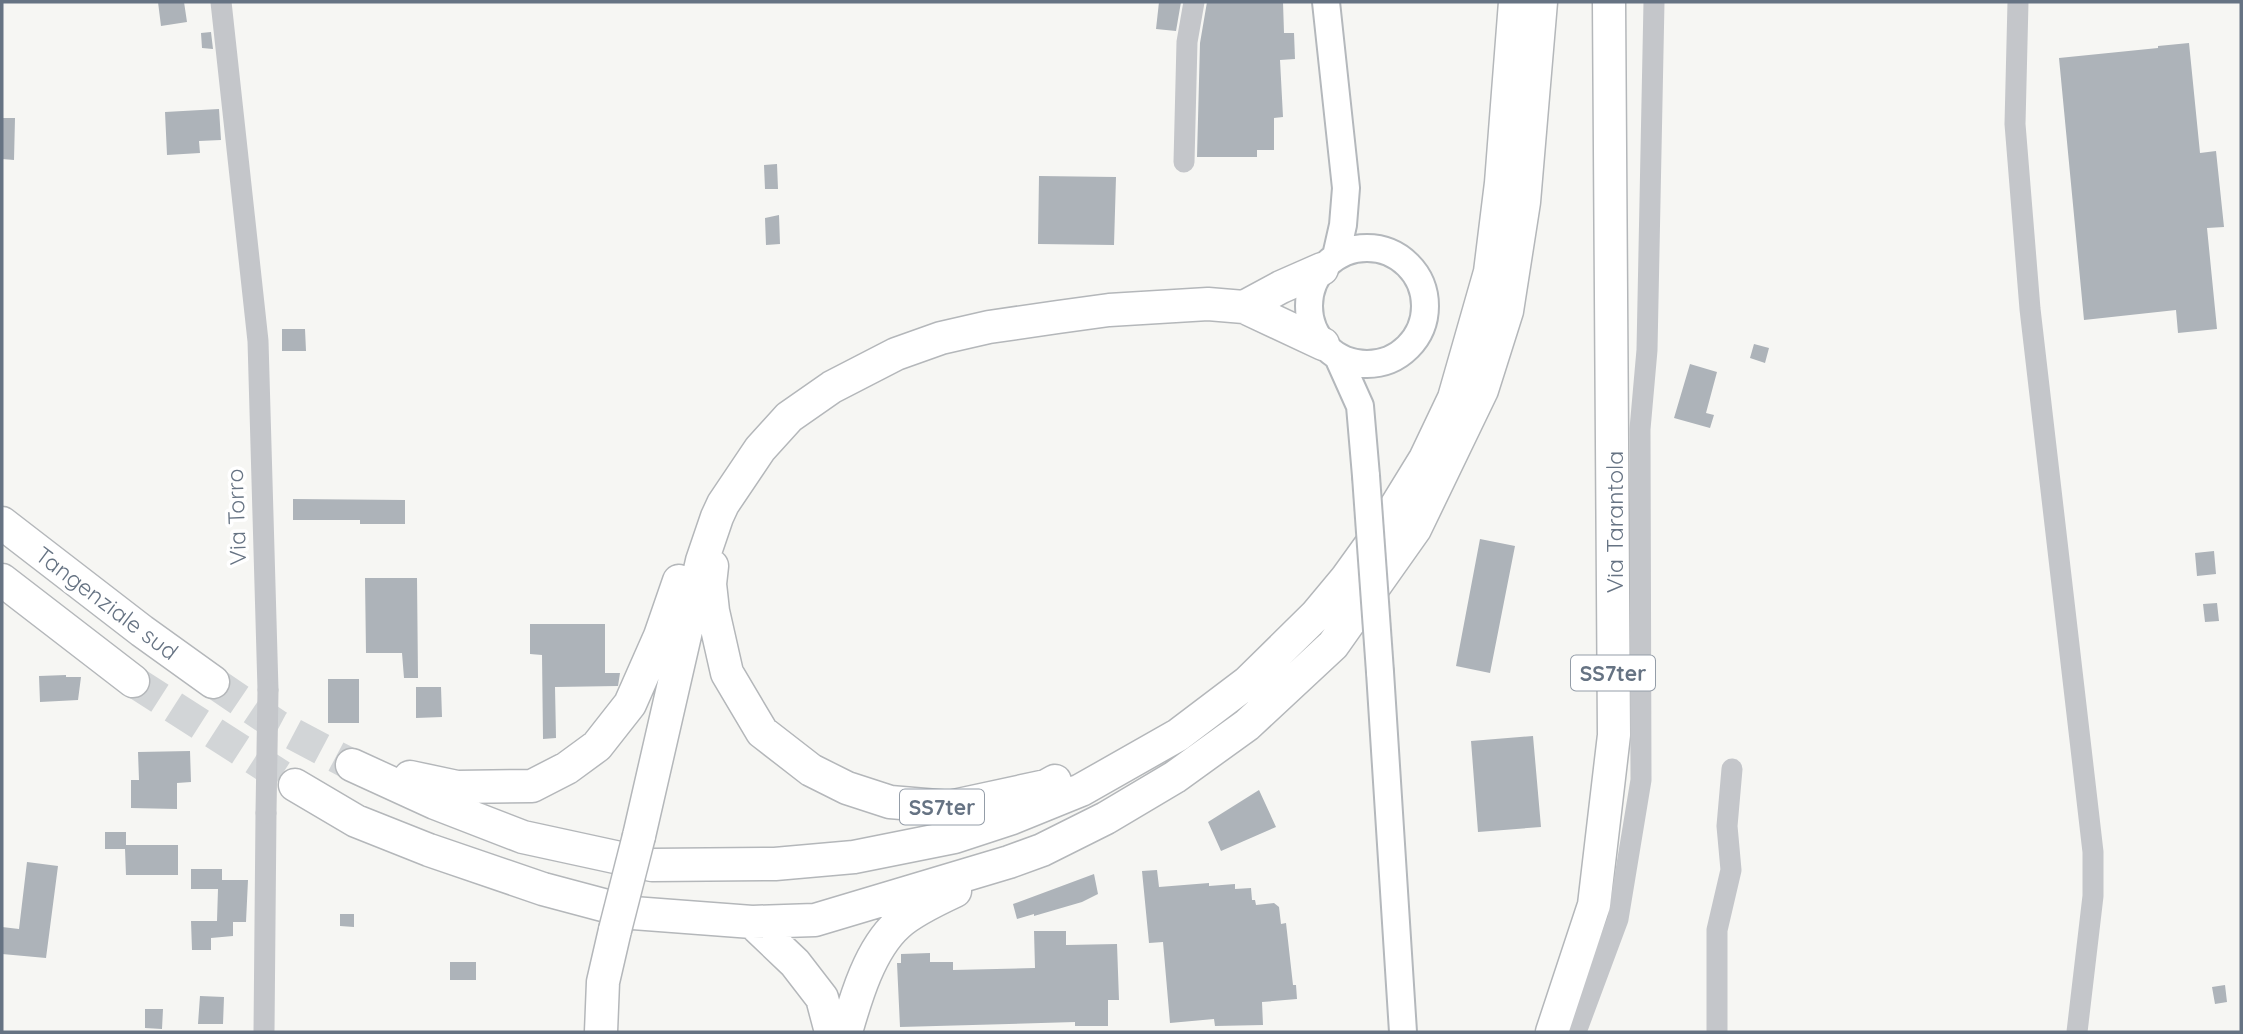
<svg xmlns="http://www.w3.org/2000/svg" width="2243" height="1034" font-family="Quicksand,sans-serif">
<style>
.building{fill:#adb3b9}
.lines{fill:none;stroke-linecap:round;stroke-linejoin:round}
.highway-tunnel{stroke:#d2d5d7;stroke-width:32;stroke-dasharray:32 16;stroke-linecap:butt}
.major-casing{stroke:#b4b8bc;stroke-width:30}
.highway-casing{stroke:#b4b7ba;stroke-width:35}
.minor{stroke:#c4c6ca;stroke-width:21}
.major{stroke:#fff;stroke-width:26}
.highway{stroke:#fff;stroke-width:32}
.major-bridge-casing{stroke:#b4b8bc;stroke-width:30;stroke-linecap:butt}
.highway-bridge-casing{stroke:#b4b7ba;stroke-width:35;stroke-linecap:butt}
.minor-bridge{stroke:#c4c6ca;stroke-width:21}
.major-bridge{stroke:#fff;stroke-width:26}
.highway-bridge{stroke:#fff;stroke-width:32}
.labels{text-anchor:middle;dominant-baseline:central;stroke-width:7;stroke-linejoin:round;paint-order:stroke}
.shield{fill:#fff;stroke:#949da8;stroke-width:2}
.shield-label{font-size:21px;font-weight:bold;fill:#667383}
.street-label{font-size:23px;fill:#667383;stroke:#fff}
</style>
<rect width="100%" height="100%" fill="#f6f6f3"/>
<path class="building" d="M158,2H184L187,22L161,26Z
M1159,2H1181L1176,31L1156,29Z
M1207,2H1283L1284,33H1294L1295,59L1280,60L1283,117L1274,118V150H1257V157H1197L1200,43Z
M211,32L213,49L202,48L201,33Z
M2189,43L2200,153L2216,151L2224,227L2207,228L2217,329L2178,333L2176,310L2084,320L2059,58L2158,48V46Z
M219,109L221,140L199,141L200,153L167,155L165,112Z
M2,118H15L14,160L2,159Z
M777,164L778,189H765L764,165Z
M1039,176L1116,177L1114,245L1038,244Z
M779,215L780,244L766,245L765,218Z
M282,329H305L306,351H282Z
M1754,344L1769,348L1765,363L1750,358Z
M1690,364L1717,372L1706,413L1714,415L1710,428L1674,418Z
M293,499L405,500V524H360V520H293Z
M1480,539L1515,546L1490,673L1456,666Z
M2214,551L2216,574L2197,576L2195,553Z
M365,578H417L418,678H404L402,653H366Z
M2217,603L2219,621L2205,622L2203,604Z
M530,624H605V673H620L618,686L555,687L556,738L543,739L542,655L530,654Z
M66,675V677H81L78,700L40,702L39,676Z
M328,679H359V723H328Z
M416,687H441L442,717L416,718Z
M1533,736L1541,827L1478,832L1471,741Z
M190,751L191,782L177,783V809L131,808V780H139L138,752Z
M1259,790L1276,827L1221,851L1208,822Z
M105,832H126V845H178V875H126L125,849H105Z
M27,862L58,866L46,958L2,954V927L19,929Z
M191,869H222V880H248L246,922H233V936L211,938V950H192L191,921H217L218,889H191Z
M1157,870L1159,887L1209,883V886L1235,884V889L1251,888L1252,900H1255L1256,905L1274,903L1279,907L1281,924L1286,923L1293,985H1296L1297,999L1262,1002L1263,1025L1215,1026L1214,1019L1170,1023L1163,942L1149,943L1142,871Z
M1094,874L1098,894L1082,902L1034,916V914L1017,919L1013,904Z
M340,914H354V927L340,926Z
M1034,931H1066V945L1117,944L1119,1000H1108V1026H1075V1022L900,1027L897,963H901V954L930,953V962H953V970L1035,968Z
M450,962H476V980H450Z
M2225,985L2227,1002L2215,1004L2212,987Z
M200,996L224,997L223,1024H198Z
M145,1009H163L162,1029L145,1028Z"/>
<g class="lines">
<path class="highway-tunnel" d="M133,681L295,785
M213,682L278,726L352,765"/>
<defs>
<path id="major" d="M1326,2L1346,188L1343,225L1336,256
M1309 306a58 58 0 1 1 116 0a58 58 0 1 1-116 0Z
M1338,357L1360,406L1366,476
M1380,672L1403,1032"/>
<path id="highway" d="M1244,307L1281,287L1322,269
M2,523L142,631L213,682
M712,566L710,584L713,611L727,673L762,732L811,770L847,788L890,802L949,807L1046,786L1055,781
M2,580L133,681
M352,765L435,803L523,837L652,865L775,864L854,857L954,837L1012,818L1081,790L1178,735L1248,682L1316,615L1346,579L1382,529L1425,459L1454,398L1490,272L1501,183L1515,2
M410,777L457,787L532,786L567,768L597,746L630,704L660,636L679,581
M295,785L356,821L429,850L543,889L633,913L752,922L815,920L1009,862L1042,850L1106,818L1175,777L1247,725L1333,645L1415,529L1482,390L1507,311L1524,202L1541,2
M639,836L702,561L717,517L723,504L760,449L789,417L832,387L896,354L941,338L989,327L1058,317L1109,310L1208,304L1244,307L1323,344
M752,922L795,963L822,998L831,1032
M601,1032L603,982L615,930
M846,1032C856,997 870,949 898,924C910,913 940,898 955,891
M1552,1032L1594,905L1614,735L1609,2"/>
</defs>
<use href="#major" class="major-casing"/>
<use href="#highway" class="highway-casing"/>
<path class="minor" d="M221,2L258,341L268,690
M2018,2L2015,124L2030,309L2093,852V896L2077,1032
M1184,162L1187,42L1194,2
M264,1032L266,813
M1576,1032L1618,919L1641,780L1640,429L1647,350L1654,2
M1717,1032V930L1731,870L1727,826L1732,769"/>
<use href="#major" class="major"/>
<use href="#highway" class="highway"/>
<defs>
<path id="major-bridge" d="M1366,476L1380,672"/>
<path id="highway-bridge" d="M615,930L639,836"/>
</defs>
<use href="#major-bridge" class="major-bridge-casing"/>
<use href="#highway-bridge" class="highway-bridge-casing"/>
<path class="minor-bridge" d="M266,813L268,690"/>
<use href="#major-bridge" class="major-bridge"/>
<use href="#highway-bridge" class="highway-bridge"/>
</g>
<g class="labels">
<g class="shield">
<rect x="1571" y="655.5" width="84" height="35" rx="5"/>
<rect x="900" y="789.5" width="84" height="35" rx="5"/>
</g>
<g class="shield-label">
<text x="1613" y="673">SS7ter</text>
<text x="942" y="807">SS7ter</text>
</g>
<g class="street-label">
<text transform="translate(236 517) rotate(-92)">Via Torro</text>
<text transform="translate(1614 522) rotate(-90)">Via Tarantola</text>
<text transform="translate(107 603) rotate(37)">Tangenziale sud</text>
</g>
</g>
<rect width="2243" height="1034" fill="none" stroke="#667383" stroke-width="7"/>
</svg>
